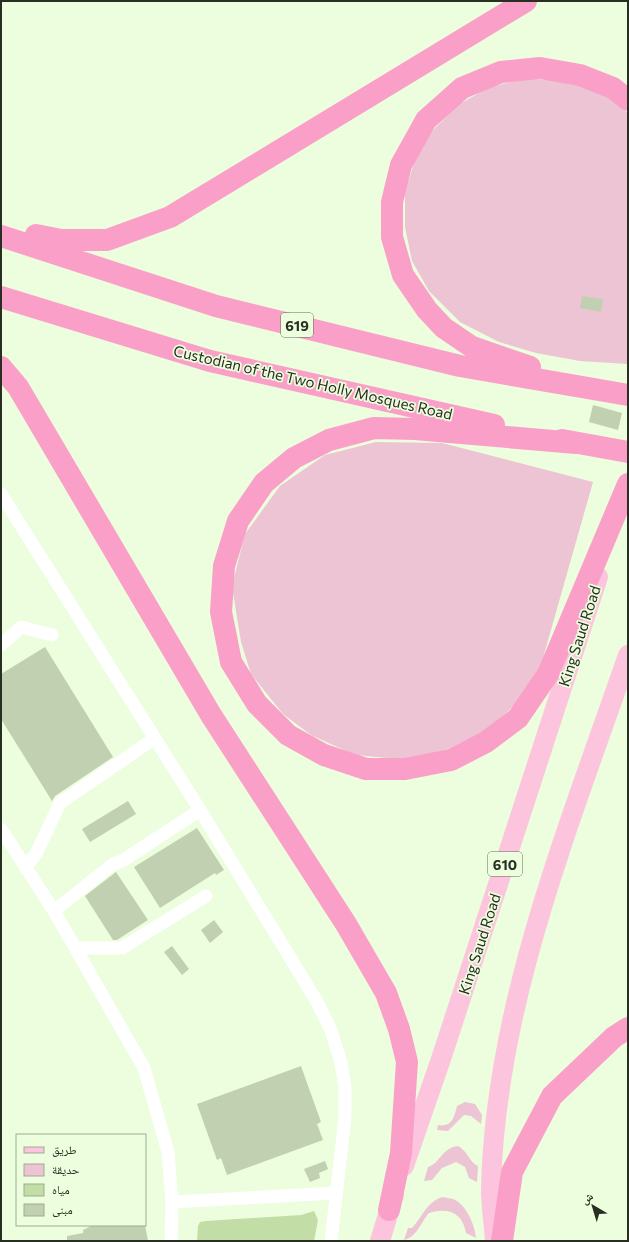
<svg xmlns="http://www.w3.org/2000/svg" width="629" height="1242" font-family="Commissioner,'Noto Naskh Arabic',sans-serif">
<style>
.green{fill:#edc4d4}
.water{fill:#c2dea6}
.building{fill:#c0d0b1}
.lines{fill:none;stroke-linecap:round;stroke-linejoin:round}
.minor{stroke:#fff;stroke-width:13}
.primary{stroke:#fcc5dd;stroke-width:20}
.motorway{stroke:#fa9fc7;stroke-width:22}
.labels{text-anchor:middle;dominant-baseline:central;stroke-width:3.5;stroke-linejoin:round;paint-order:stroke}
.shield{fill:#ecfedd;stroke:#636c5a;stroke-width:1}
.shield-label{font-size:14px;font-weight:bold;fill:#282e22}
.street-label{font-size:15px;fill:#282e22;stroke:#ecfedd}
</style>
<rect width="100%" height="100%" fill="#ecfedd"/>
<path class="green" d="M521,79L565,80L606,95L628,113V364L580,361L536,353L499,342L460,322L429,291L412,261L405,227V193L415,159L433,130L458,105L488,88Z
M376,442L442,443L593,482L541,665L524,696L489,729L446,750L409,760L355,755L311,735L283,714L251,674L241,642L232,586L245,534L280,486L325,455Z
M465,1102L475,1104L482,1115L481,1124L471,1116L464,1115L448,1131L437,1130L438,1125C452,1127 454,1118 457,1106Z
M458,1146C467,1150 470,1163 478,1166L477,1182L469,1178L465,1167L456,1162L442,1168L432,1180L424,1181L428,1167C440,1164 441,1148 458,1146Z
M442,1197C446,1198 452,1198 455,1200C467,1206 475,1226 476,1238L466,1233C463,1213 448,1207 429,1213C421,1222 417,1237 404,1240L408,1228H412C423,1216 426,1203 442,1197Z"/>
<path class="water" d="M314,1211L318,1220L314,1241H197L198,1226L200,1222L206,1221L301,1215Z"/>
<path class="building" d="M582,296L603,299L601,312L580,308Z
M593,405L622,413L618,430L589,422Z
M45,647L113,757L55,796L52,801L1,719V674Z
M128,801L136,814L90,842L82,829Z
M197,828L224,870L216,875L215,873L160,908L134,867Z
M116,872L148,920L117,940H113L85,896Z
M214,920L223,932L210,943L201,930Z
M172,946L189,969L182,975L164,952Z
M301,1066L321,1122L317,1124L323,1140L227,1175L221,1158L217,1160L197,1104Z
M325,1161L328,1169L319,1173L320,1178L310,1182L304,1169Z
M93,1225H145L148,1241H67V1236L83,1233V1230Z"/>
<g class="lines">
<path class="minor" d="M1,494L200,810L316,1000L330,1028L341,1062L345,1088V1117L331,1241
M1,645L21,627L52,635
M1,829L54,911L144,1068L168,1152L172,1202L171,1241
M25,867L36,854L60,803L155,738
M54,911L113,864L122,861L200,810
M75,948H122L206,896
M172,1202L336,1193"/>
<path class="primary" d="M404,1166L442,1056L598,577
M380,1241L394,1195
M495,1241C494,1224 491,1206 491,1189C495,1005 569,827 628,655"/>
<path class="motorway" d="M36,235L61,240H107L170,217L526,1
M1,236L216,306L460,366L628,395
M1,297L210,361L494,425
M1,367L18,387L211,715L346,924L386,993L399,1029L407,1062L401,1153L389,1210
M530,367L472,347L444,328L427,310L403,275L392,237V202L401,165L426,120L462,88L501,72L540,68L580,75L613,88L628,100
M562,440L628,452
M576,443L415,429L374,428L329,440L294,458L264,483L238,521L224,566L221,612L231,662L257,704L288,735L324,755L366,769H405L451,760L486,742L518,718L548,674L628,484
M502,1241L512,1172L552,1096L614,1037L628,1028"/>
</g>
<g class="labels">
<g class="shield">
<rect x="281" y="313" width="32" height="24" rx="3"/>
<rect x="488" y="852" width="34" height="24" rx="3"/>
</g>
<g class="shield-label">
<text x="297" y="325">619</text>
<text x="505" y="864">610</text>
</g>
<g class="street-label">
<text transform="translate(313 382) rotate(13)">Custodian of the Two Holly Mosques Road</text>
<text transform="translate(579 636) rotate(-72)">King Saud Road</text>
<text transform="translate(479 944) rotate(-72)">King Saud Road</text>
</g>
</g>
<rect width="629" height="1242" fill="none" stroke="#282e22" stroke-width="4"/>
<rect x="16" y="1134" width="130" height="92" fill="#ecfedd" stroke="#9eab92"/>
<rect x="24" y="1147" width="20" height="6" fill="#fcc5dd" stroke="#9eab92"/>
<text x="52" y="1154" font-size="12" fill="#282e22">طريق</text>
<rect x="24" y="1164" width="20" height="12" fill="#edc4d4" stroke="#9eab92"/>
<text x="52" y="1174" font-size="12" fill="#282e22">حديقة</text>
<rect x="24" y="1184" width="20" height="12" fill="#c2dea6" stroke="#9eab92"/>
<text x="52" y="1194" font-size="12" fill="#282e22">مياه</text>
<rect x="24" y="1204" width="20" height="12" fill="#c0d0b1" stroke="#9eab92"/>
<text x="52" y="1214" font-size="12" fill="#282e22">مبنى</text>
<g transform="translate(593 1206) rotate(322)" stroke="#ecfedd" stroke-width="3" paint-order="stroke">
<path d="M0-3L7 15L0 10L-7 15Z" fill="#282e22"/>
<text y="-6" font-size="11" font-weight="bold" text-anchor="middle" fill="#282e22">ش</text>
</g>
</svg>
